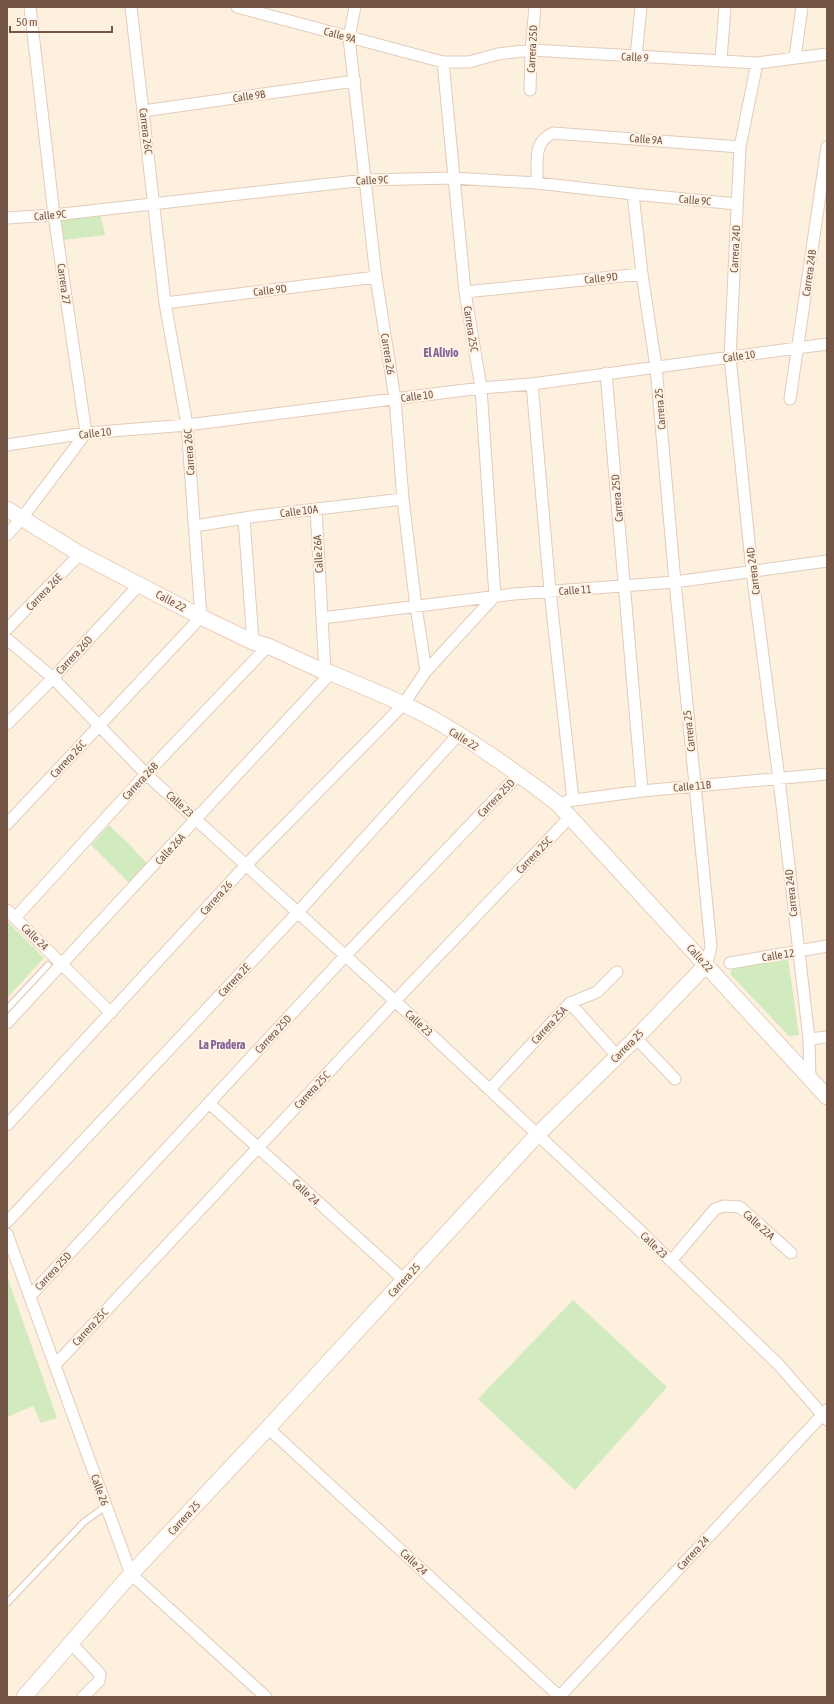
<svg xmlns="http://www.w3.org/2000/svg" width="834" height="1704" font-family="'Asap Condensed',sans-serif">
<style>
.green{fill:#d1eabe}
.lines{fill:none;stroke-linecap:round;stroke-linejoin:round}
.lane-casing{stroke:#e1ccbb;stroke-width:8}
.street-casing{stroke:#e1ccbb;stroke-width:13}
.secondary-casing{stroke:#e8cebb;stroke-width:17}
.lane{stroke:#fff;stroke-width:5.5}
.street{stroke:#fff;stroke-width:11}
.secondary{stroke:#fff;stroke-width:15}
.labels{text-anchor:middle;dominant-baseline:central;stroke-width:4;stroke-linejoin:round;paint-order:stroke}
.street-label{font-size:11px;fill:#735546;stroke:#fff4e6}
.neighbourhood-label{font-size:12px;font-weight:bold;fill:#836297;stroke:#fff4e6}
</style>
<rect width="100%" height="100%" fill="#fdf0df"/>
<path class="green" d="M100,213L105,235L63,240L59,220Z
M109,825L129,844L151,868L132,886L91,845Z
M7,921L44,958L7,998Z
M788,959L799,1035L789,1036L730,974L734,966Z
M7,1276L57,1418L41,1423L33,1406L7,1417Z
M573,1300L667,1387L575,1490L478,1399Z"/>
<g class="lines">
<defs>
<path id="lane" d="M7,1009L48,965
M7,1603L84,1522L106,1506"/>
<path id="street" d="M237,7L443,62H469L498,54L531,50L757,63L827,54
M355,7L349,38L376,277L395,399L403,499L416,607L426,671
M636,57L641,7
M795,57L802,7
M721,60L725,7
M757,63L740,147L730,357L752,571L779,779L809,1039L810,1080
M530,90L531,50L535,7
M143,111L355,81
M537,183C538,163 532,142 553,133L740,147
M633,194L642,274L656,367L675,582L711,947L706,965
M7,218L54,215L365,180L453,178L537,183L633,194L737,204
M465,292L642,274
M165,303L376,277
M606,373L642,791
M532,384L550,591L573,800
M790,399L827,147
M7,445L86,433L187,425L481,388L532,384L827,344
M316,509L325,672
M244,518L253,642
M195,526L257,516L403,499
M7,535L22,518L86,433L54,215L30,7
M322,618L514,594L675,582L827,561
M7,629L80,554
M7,639L53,678L146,774L395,1001L634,1225L779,1365L827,1420
M7,724L53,678L139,585
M567,801L642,791L827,774
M7,824L201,617L187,425L165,303L131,7
M7,910L111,1013
M15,918L146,774L268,646
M730,963L827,946
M570,1003L617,1056
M7,1023L331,673
M636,1038L675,1079
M809,1039L827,1037
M490,1089L570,1003L597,992L617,972
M209,1103L404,1280
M7,1125L246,865L403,705L426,671L495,596L481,388L465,292L443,62
M7,1222L298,912L458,735
M7,1234L131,1574L266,1697
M671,1261L715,1209L724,1206L740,1207L791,1253
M30,1296L346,955L519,774
M55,1365L395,1001L570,817
M268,1428L560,1697
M71,1643L100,1674L99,1681L83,1697
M559,1697L827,1410"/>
<path id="secondary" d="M7,509L80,554L201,617L253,642L268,646L325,672L331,673C368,689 406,703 440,723C481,747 519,774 557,803L827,1097
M24,1697L131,1574L268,1428L537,1135L636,1038L706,965"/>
</defs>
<use href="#lane" class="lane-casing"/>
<use href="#street" class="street-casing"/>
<use href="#secondary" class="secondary-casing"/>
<use href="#lane" class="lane"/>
<use href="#street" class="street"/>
<use href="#secondary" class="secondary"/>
</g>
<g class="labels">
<g class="street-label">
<text transform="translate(340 35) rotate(15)">Calle 9A</text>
<text transform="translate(532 49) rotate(-87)">Carrera 25D</text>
<text transform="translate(635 57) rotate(3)">Calle 9</text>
<text transform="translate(249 96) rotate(-8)">Calle 9B</text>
<text transform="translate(146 131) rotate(83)">Carrera 26C</text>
<text transform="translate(646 139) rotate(4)">Calle 9A</text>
<text transform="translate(372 180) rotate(-3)">Calle 9C</text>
<text transform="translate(695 200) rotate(5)">Calle 9C</text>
<text transform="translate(50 215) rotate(-5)">Calle 9C</text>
<text transform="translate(735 249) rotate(-87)">Carrera 24D</text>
<text transform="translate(809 273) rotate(-82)">Carrera 24B</text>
<text transform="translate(601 278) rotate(-6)">Calle 9D</text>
<text transform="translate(64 284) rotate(82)">Carrera 27</text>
<text transform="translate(270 290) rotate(-7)">Calle 9D</text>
<text transform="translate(471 329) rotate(81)">Carrera 25C</text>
<text transform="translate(388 354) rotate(81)">Carrera 26</text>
<text transform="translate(739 356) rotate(-8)">Calle 10</text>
<text transform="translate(417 396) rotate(-7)">Calle 10</text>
<text transform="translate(660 409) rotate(-95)">Carrera 25</text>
<text transform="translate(95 433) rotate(-6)">Calle 10</text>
<text transform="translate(189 452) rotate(-94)">Carrera 26C</text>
<text transform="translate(617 498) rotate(-95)">Carrera 25D</text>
<text transform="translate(299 511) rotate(-7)">Calle 10A</text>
<text transform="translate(318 554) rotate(-93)">Calle 26A</text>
<text transform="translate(753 571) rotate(-97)">Carrera 24D</text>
<text transform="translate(575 590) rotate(-4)">Calle 11</text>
<text transform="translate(44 592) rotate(-46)">Carrera 26E</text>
<text transform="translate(171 601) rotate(28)">Calle 22</text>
<text transform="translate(74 655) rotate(-47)">Carrera 26D</text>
<text transform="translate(689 731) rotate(-96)">Carrera 25</text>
<text transform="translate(464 739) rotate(32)">Calle 22</text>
<text transform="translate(68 759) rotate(-47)">Carrera 26C</text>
<text transform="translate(140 781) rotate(-47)">Carrera 26B</text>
<text transform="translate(692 786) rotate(-5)">Calle 11B</text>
<text transform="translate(496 798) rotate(-46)">Carrera 25D</text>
<text transform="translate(180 804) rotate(42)">Calle 23</text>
<text transform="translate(170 849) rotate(-47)">Calle 26A</text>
<text transform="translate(534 855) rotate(-46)">Carrera 25C</text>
<text transform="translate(791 893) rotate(-96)">Carrera 24D</text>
<text transform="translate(216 898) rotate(-48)">Carrera 26</text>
<text transform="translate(35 937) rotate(44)">Calle 24</text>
<text transform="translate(778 955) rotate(-9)">Calle 12</text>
<text transform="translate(700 958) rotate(48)">Calle 22</text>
<text transform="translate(234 980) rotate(-47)">Carrera 2E</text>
<text transform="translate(419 1023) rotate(43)">Calle 23</text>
<text transform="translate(549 1025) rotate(-47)">Carrera 25A</text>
<text transform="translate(273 1034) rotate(-47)">Carrera 25D</text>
<text transform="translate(627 1046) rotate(-45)">Carrera 25</text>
<text transform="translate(312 1090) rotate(-47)">Carrera 25C</text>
<text transform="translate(306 1192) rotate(43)">Calle 24</text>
<text transform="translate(759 1225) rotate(42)">Calle 22A</text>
<text transform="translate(654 1245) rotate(44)">Calle 23</text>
<text transform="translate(53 1271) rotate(-47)">Carrera 25D</text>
<text transform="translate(404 1280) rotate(-47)">Carrera 25</text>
<text transform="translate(90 1327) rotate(-47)">Carrera 25C</text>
<text transform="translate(100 1490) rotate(70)">Calle 26</text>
<text transform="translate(184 1518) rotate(-47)">Carrera 25</text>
<text transform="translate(693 1553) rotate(-47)">Carrera 24</text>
<text transform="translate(414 1562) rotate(43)">Calle 24</text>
</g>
<g class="neighbourhood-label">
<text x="441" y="353">El Alivio</text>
<text x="222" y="1045">La Pradera</text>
</g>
</g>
<rect width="834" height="1704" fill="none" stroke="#735546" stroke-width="16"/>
<path d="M10 26v6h102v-6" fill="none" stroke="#735546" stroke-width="2"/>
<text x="16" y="26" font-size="12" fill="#735546" stroke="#fff4e6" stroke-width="3" paint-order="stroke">50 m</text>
</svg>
